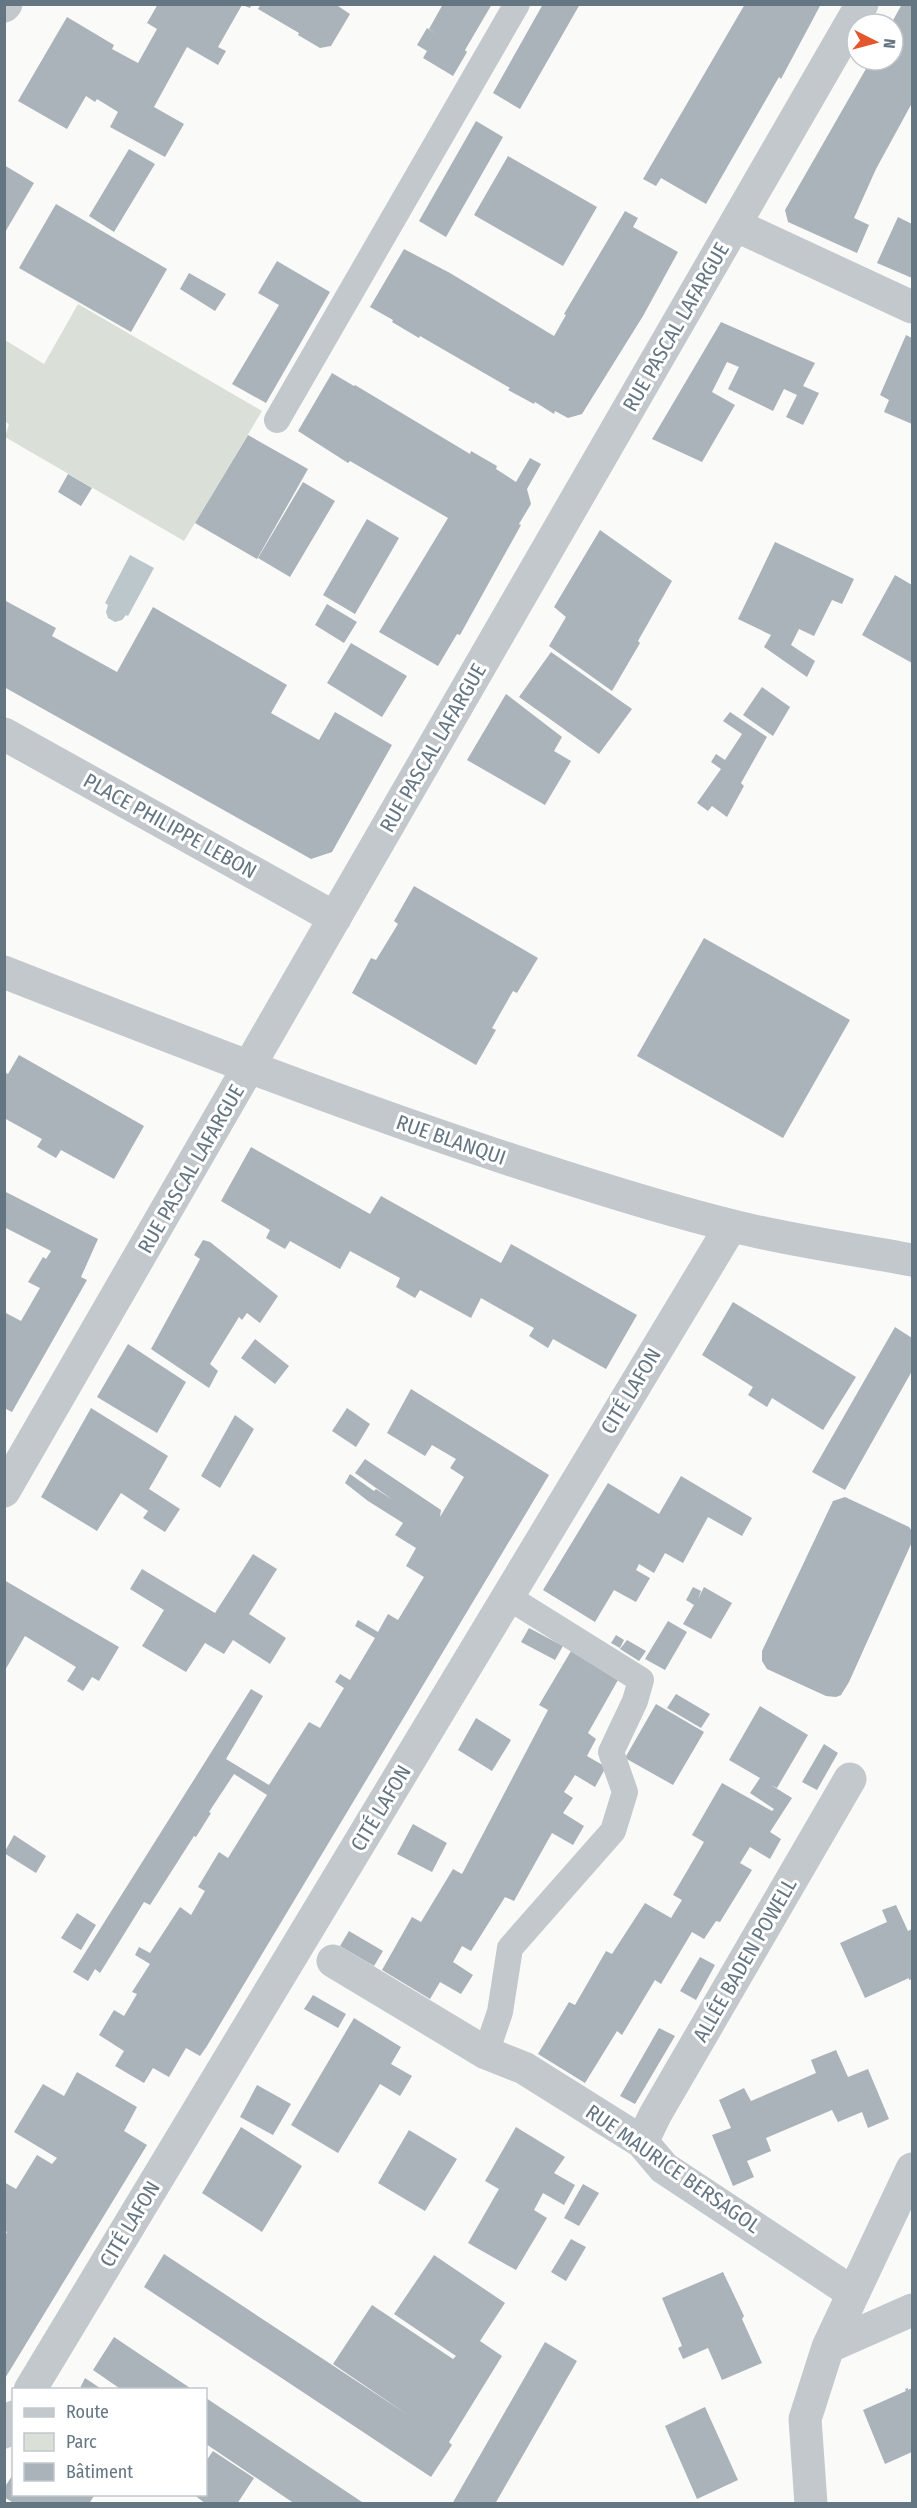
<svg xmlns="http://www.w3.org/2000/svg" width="917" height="2508" font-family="'Fira Sans Condensed',sans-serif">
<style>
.green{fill:#dadfd7}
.water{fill:#bbc7cb}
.building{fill:#aab3b9}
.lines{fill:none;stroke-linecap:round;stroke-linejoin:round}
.service{stroke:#c3c8cc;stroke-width:26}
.minor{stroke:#c3c8cc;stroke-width:33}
.labels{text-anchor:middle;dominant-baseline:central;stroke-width:6;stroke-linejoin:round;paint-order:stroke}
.street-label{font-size:21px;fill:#657683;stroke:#fff}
</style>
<rect width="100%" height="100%" fill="#fafaf8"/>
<path class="green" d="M78,304L262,411L184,541L5,437L9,424L4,421L5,340L44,364Z"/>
<path class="water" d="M130,555L154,568L128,616L126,615L122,620L115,622L108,618L106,612L108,605L105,603Z"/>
<path class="building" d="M158,4H252L250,8L242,5L218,47L226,51L218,65L187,47L154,107L184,124L165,157L110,127L118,112L97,99L95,102L86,96L67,129L18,101L67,17L114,45L112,49L138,63L157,29L147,23Z
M261,4H335L350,14L331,46L320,48L298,35L299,33L258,9Z
M443,4H492L465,50L467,52L453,76L423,58L427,51L417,45L427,28L436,34L429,29Z
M543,4H580L520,109L493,93Z
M745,4H821L781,79L779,77L706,204L661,178L656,186L643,179Z
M902,4H912V103L876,169L854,218L869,225L857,253L788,222L785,210L871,60H893V24H891Z
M476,121L503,137L446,237L419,221Z
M129,149L155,164L114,232L89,216Z
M508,156L597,207L563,266L474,215Z
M4,165L34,183L4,234Z
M56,204L167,269L131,332L19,268Z
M625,211L638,218L633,227L678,252L643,316L582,414L568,418L555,411L554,414L535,402L534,404L508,390L510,388L420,336L419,338L392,322L393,320L370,307L404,249L450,273L554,336L566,315L564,314Z
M898,217L912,224V278L877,263Z
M277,261L330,292L266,403L232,384L279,305L258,293Z
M189,273L226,294L215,311L180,289Z
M721,322L815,363L803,386L819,393L803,425L786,417L797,395L784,389L773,411L728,389L739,367L727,362L712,392L735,405L702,462L652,439Z
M906,335L912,338V424L884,412L889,400L880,395Z
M332,373L354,386L355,385L470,454L471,451L497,466L496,469L516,482L530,458L541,464L527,489L531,504L519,524L521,525L460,635L457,634L438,666L379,632L448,518L350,461L348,463L298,431Z
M248,435L308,469L257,559L195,523Z
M68,474L92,488L81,506L58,492Z
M303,482L335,501L290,577L258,558Z
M367,519L399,538L355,614L323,595Z
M600,530L672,581L638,641L640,643L612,691L549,646L566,617L554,607Z
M775,542L854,579L842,604L832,600L814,636L799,629L791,645L815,661L807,677L764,647L771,635L738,619Z
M895,575L912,585V663L862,635Z
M4,600L56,628L52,636L117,672L153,607L287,685L271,713L319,740L335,712L392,745L332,852L311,859L4,687Z
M327,604L357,622L344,643L315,625Z
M351,643L407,676L382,717L327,683Z
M551,652L632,709L599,754L519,697Z
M762,687L790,707L773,736L743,715Z
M506,694L562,737L554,751L571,761L545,805L467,760Z
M730,712L767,737L741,783L744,786L727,817L712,806L708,811L697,803L721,769L711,762L716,754L725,760L742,734L723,721Z
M414,886L538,958L517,993L513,991L492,1028L496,1030L476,1065L352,993L371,958L376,960L398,924L394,921Z
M704,938L850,1020L783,1138L637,1056Z
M19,1055L144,1126L114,1179L61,1150L56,1158L37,1147L42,1139L4,1118V1072L8,1074Z
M251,1147L370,1214L381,1196L501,1263L511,1244L637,1315L606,1369L553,1339L548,1348L529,1336L534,1328L481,1298L471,1318L420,1290L415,1298L396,1287L400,1278L350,1251L340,1269L290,1241L285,1249L266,1238L270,1230L221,1201Z
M4,1191L98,1239L81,1277L87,1280L12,1412L4,1408V1312L21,1321L40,1288L28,1282L43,1257L46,1259L51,1251L4,1227Z
M203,1240L210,1242L278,1296L260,1323L247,1313L242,1320L239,1317L210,1364L218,1371L209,1388L151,1349L200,1259L194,1255Z
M733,1302L856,1377L823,1430L772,1398L767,1407L748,1395L753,1387L702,1355Z
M895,1327L912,1338V1371L845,1490L812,1472Z
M255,1339L289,1366L275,1384L241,1358Z
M128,1344L186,1382L157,1433L97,1397Z
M411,1389L549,1475L207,2046L200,2056L186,2048L169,2077L153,2068L144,2083L115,2066L124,2051L99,2035L114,2010L124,2016L137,1994L132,1992L150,1964L135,1955L139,1947L150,1953L180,1907L191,1915L205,1891L198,1887L219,1852L228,1858L267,1795L234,1774L209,1812L211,1813L196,1837L194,1836L150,1905L144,1902L100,1973L95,1969L88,1981L73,1972L251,1689L263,1696L226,1759L269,1785L309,1722L320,1728L344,1688L335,1682L340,1674L350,1680L375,1638L355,1626L358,1620L378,1632L388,1614L398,1620L424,1577L406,1566L416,1548L395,1535L403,1523L368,1501L345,1483L350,1474L374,1491L376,1489L393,1500L355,1473L365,1459L441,1510L440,1517L464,1477L450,1468L456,1459L432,1445L425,1456L387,1433Z
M91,1408L168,1456L149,1489L180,1509L165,1532L143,1518L148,1511L121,1493L97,1531L41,1497Z
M347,1408L370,1424L356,1447L332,1431Z
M235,1415L254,1429L220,1488L201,1476Z
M681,1476L752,1518L742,1536L708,1517L683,1563L665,1553L654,1573L639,1564L636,1570L650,1578L636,1602L614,1590L595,1622L543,1590L608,1483L659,1514Z
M845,1497L909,1527L912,1531V1542L849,1682L841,1695L836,1697L826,1696L767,1669L762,1661V1651L833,1501Z
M253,1554L277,1569L249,1614L286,1638L270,1664L233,1640L224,1654L205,1643L186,1672L142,1646L164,1610L130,1589L142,1569L215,1613Z
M4,1580L119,1647L99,1681L92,1677L83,1691L67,1681L76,1667L25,1636L4,1672Z
M693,1587L701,1591L698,1599L704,1587L732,1603L711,1639L683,1624L694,1605L686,1600Z
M668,1621L687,1632L665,1670L645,1659Z
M529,1628L563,1646L555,1660L521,1642Z
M616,1635L624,1640L620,1648L611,1643Z
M627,1640L646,1651L639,1661L620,1649Z
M571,1651L618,1680L588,1733L596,1739L587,1756L606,1767L595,1787L575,1775L564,1792L573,1798L563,1813L584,1826L573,1845L552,1833L514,1901L505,1897L471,1951L462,1946L453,1962L473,1975L461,1994L440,1982L430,1999L382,1970L412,1917L421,1922L453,1869L462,1874L548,1710L539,1705Z
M676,1694L710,1714L701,1728L667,1708Z
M656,1704L704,1732L673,1785L625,1758Z
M760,1706L808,1735L777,1788L771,1785L792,1798L770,1832L781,1839L770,1859L750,1847L740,1863L752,1870L720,1922L716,1921L704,1939L692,1932L661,1984L655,1980L622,2035L617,2031L585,2083L538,2054L569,2002L575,2005L606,1951L612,1954L645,1903L671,1918L682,1900L673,1895L704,1842L692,1835L722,1783L772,1811L774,1809L750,1793L760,1778L729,1760Z
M476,1718L511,1740L492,1771L458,1750Z
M824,1744L838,1753L817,1790L802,1782Z
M413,1824L447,1843L432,1872L397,1854Z
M14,1835L46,1856L36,1873L4,1853Z
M896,1905L908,1931L912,1929V1979L909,1980V1978L865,1998L840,1943L887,1922L882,1910Z
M77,1913L96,1925L81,1950L61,1938Z
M349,1931L383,1951L374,1966L340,1946Z
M700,1957L715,1965L696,2000L680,1991Z
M313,1995L346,2014L338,2028L304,2009Z
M354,2018L401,2047L391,2064L412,2076L400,2096L380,2084L338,2153L291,2125Z
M659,2028L675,2036L635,2104L620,2096Z
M836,2050L848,2077L868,2069L889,2119L868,2128L862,2112L838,2122L832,2110L766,2138L771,2151L747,2161L754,2177L733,2186L712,2135L731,2128L719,2100L744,2088L751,2101L816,2073L811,2060Z
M77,2072L137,2107L124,2131L147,2145L4,2380V2237L7,2232L4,2230V2182L16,2189L37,2155L52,2164L57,2158L14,2132L43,2084L64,2096Z
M257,2085L291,2104L273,2135L240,2117Z
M241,2127L302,2166L262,2232L202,2193Z
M516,2127L565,2157L554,2173L575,2185L564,2205L543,2193L534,2210L547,2218L516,2270L468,2243L499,2189L485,2181Z
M409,2130L457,2159L425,2211L378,2183Z
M583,2184L599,2193L579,2226L564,2218Z
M571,2239L586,2247L566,2281L551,2272Z
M164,2254L408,2415L333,2364L372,2305L453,2359L456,2356L394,2314L434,2255L505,2303L480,2341L502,2356L449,2442L452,2445L431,2477L144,2287Z
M723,2272L744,2316L742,2319L762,2363L722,2380L708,2348L683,2359L678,2348L682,2346L662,2298Z
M114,2337L193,2390H122L93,2370Z
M545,2342L577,2361L495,2504H452Z
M85,2378L103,2390H79Z
M908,2388V2390L912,2388V2452L885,2464L863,2410L906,2391L905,2389Z
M206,2398L365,2504H295L206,2444Z
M705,2407L738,2480L697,2499L665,2426Z
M213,2451L254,2478L237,2504H206L193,2494H206V2461Z
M14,2473V2494H95L89,2504H15L4,2497V2488Z"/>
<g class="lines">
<path class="service" d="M277,420L517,4
M486,2053L500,2012L510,1948L613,1831L625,1792L611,1752L635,1701L641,1680L508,1597"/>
<path class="minor" d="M4,6L6,4
M735,225L912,307
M4,734L335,918
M4,972C180,1041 356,1110 536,1168C601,1189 667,1210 733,1226C792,1241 853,1249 912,1260
M4,1491L862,4
M333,1961L486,2053L524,2068L642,2142L664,2168L853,2293
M642,2142L655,2115L850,1779
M828,2347L912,2310
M30,2390L731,1226
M4,2432L14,2417
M811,2504L805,2419L828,2347L912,2169"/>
</g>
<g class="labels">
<g class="street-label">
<text transform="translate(676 327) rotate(-60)">RUE PASCAL LAFARGUE</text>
<text transform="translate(433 748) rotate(-60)">RUE PASCAL LAFARGUE</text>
<text transform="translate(170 826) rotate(29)">PLACE PHILIPPE LEBON</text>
<text transform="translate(451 1140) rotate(19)">RUE BLANQUI</text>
<text transform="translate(191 1169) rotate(-60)">RUE PASCAL LAFARGUE</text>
<text transform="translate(631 1391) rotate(-59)">CITÉ LAFON</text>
<text transform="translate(381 1808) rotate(-59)">CITÉ LAFON</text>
<text transform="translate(745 1960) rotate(-60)">ALLÉE BADEN POWELL</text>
<text transform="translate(673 2169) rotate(35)">RUE MAURICE BERSAGOL</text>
<text transform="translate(130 2224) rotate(-59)">CITÉ LAFON</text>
</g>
</g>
<rect width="917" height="2508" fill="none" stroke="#657683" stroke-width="12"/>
<rect x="12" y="2388" width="195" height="108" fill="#ffffff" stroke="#c1c8cd" stroke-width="1.5"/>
<rect x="24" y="2408" width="30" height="9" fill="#c3c8cc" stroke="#c1c8cd" stroke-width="1.5"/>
<text x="66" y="2418" font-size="18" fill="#657683">Route</text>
<rect x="24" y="2433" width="30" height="18" fill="#dadfd7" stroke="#c1c8cd" stroke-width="1.5"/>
<text x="66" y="2448" font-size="18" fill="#657683">Parc</text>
<rect x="24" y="2463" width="30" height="18" fill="#aab3b9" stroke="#c1c8cd" stroke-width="1.5"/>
<text x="66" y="2478" font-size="18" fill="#657683">Bâtiment</text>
<g transform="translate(875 42) rotate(96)"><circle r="28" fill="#ffffff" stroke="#c1c8cd" stroke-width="1.5"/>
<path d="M0-4.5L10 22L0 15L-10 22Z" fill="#e4572e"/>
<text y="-9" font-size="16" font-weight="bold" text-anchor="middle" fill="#657683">N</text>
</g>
</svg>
